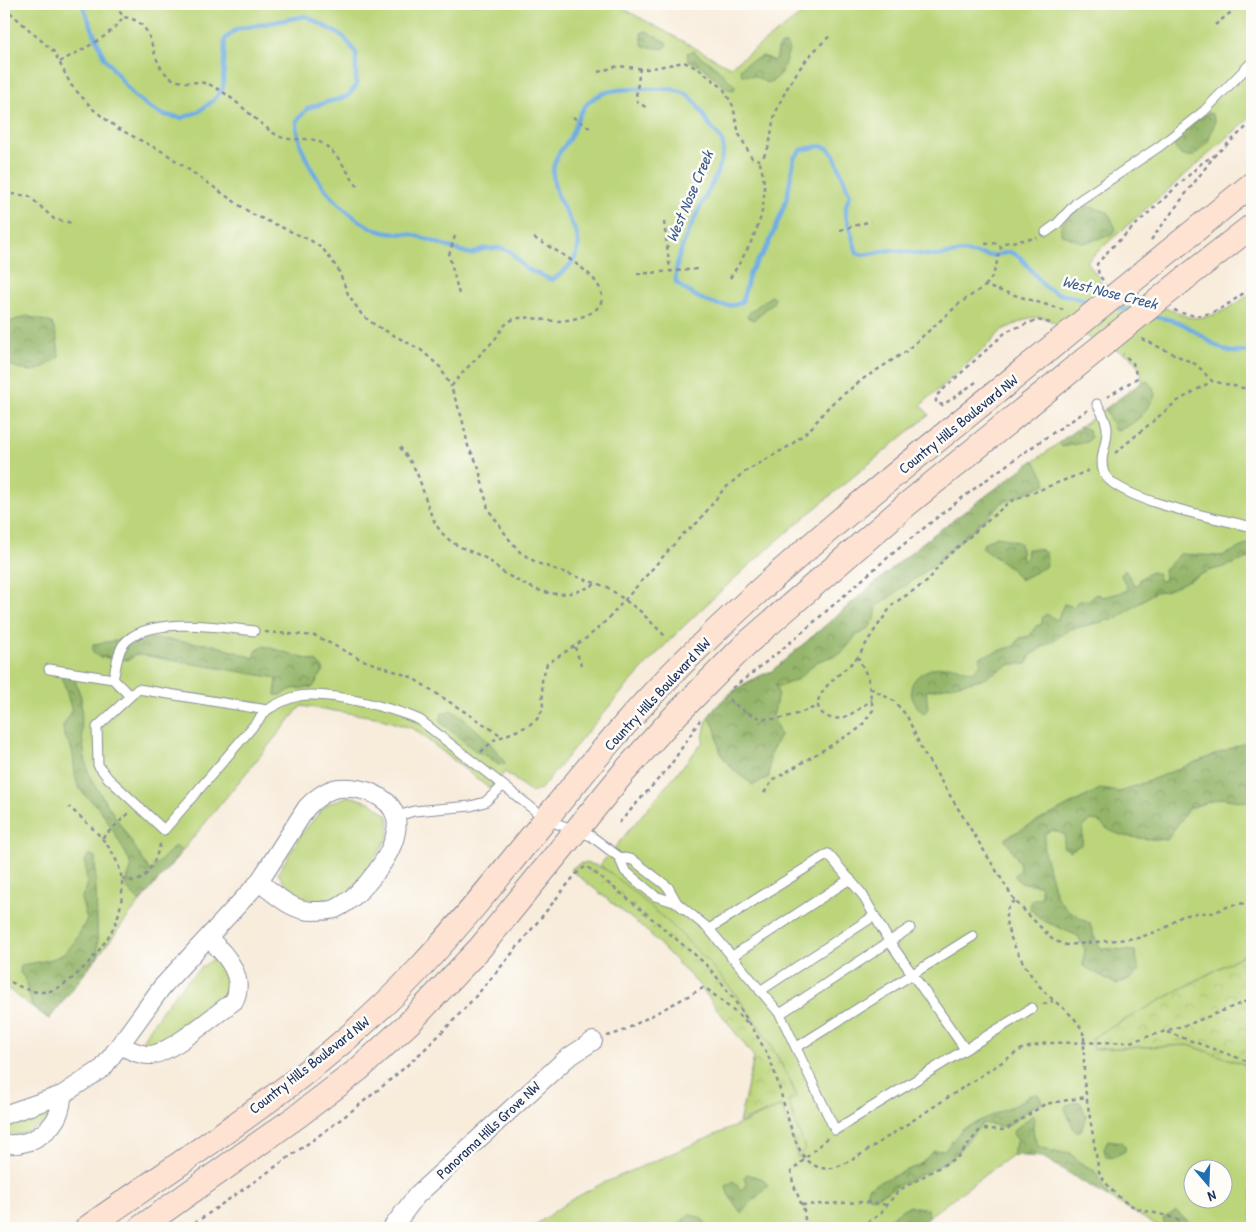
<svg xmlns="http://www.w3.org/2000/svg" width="1256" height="1232" font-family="'Patrick Hand',sans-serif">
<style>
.grass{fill:#bcd57a;stroke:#6c826c;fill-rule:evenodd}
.forest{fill:url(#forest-crowns);stroke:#587264}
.park{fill:url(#park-crowns);stroke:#6c826c}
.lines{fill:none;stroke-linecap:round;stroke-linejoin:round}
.stream{stroke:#70ade2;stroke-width:4.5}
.service-casing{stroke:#8a8e9c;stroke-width:11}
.minor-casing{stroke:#8a8e9c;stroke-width:20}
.secondary-casing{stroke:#8a8e9c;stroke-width:26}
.path{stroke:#8a8e9c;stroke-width:2.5;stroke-dasharray:4 4;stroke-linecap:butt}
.service{stroke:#fff;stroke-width:9}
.minor{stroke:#fff;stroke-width:18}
.secondary{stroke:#fee3d2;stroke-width:24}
.secondary-bridge-casing{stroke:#8a8e9c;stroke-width:26;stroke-linecap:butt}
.path-bridge{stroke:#8a8e9c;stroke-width:2.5;stroke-dasharray:4 4;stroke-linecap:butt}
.secondary-bridge{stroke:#fee3d2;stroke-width:24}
.labels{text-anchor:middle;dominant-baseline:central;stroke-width:5;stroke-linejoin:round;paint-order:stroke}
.street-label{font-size:15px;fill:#1b2f5e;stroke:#fdfcf7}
.water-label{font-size:16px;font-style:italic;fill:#395b8c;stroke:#fdfcf7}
</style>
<defs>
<pattern id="forest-crowns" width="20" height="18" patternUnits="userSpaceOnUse" patternTransform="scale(1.25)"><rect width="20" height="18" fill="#95b66a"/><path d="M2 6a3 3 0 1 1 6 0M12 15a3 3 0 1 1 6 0" fill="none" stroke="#79945a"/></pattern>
<pattern id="park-crowns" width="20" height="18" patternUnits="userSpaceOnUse" patternTransform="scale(1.25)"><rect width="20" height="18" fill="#bcd57a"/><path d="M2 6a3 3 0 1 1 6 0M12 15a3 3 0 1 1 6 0" fill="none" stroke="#a1b76c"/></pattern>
</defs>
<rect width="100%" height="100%" fill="#fdfcf7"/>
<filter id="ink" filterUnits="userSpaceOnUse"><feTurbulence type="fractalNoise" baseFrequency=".02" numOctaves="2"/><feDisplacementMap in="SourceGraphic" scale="10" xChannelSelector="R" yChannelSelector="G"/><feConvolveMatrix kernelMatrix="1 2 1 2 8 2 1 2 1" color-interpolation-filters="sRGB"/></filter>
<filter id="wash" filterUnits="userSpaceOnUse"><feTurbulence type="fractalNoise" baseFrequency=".0096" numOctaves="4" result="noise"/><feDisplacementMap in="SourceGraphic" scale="20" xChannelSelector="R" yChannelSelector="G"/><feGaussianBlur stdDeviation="1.12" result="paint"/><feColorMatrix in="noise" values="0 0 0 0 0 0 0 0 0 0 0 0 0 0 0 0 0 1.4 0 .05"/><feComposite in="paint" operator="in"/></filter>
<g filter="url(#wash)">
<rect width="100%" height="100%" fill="#f8ecdb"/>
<path class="grass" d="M4,4H615L730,67L816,4H1252V116L1087,261L1102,283L1188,317C1212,321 1233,306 1252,293V950L1092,1038L1093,1049L1189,1045L1252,1067V1228H1160L1043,1157L1012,1155L913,1228H531L569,1201L601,1184L782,1106L798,1157L805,1149L788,1101L797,1096C756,1000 679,930 600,865L703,742C704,735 705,722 709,716C723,694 748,680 772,671L921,544L1142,382L1141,371L1131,356L1042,317L1029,318L1002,330L984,349L921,405L929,415C845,483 762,550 685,625C633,676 586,733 540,790L531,792L505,772L490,789L414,729L375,717L301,706L132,912L49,1019L4,986ZM1194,1170H1224V1200H1194Z
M349,796L372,803L388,816L389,836L359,884L341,900L314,902L290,892L278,873L302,833L327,804Z
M212,960C218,965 228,972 229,980C234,1004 171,1037 153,1045L142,1041C160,1012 183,979 212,960Z
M47,1113L49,1119C38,1127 17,1140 4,1132V1126Z"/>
<path class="forest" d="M646,31L665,41L667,45L664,49L643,46L641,33Z
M786,44L789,50C784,63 784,78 767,83L755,76L742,75L740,69L747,63L763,56L774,61L777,57L778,47Z
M693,51L717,68L735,86L734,90L727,89L705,69L688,60L687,53Z
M1207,113L1212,114L1215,121L1208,142L1194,156H1182L1175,148L1174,139Z
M1080,204L1108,212L1116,229L1112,235L1083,243L1061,234V226Z
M771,296L775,298L773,303L753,320L747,317L750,312Z
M27,316L52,323L57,338L59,357C32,376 34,373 4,363V339L8,337L6,323Z
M1147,381L1153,388L1155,396C1145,413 1135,426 1115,431L1105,409L1142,382Z
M1080,427L1087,429L1091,437L1087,442L1062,447L1059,442Z
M1034,460L1045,478L1046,484L1002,503L934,565L877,606L875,619L868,629L856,636L842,653L816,662L798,679L779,687L775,684L778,694L773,717L780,735L770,754L769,777L753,785C744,778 729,767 723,757C714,742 721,732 708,717C730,694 742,683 772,671L921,544Z
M997,536L1020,543L1022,561L1026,559L1027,549H1039L1046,553L1047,560L1045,567L1020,580L1011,568L982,548L984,543Z
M1250,543L1252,548L1249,558L1224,567L1208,571L1166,591L1155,592L1118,618L1071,629L1032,654L1026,664H1011L982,679L926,691L928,708L924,714C895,687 919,666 951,666C959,666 965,671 973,672L981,664L980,657L1014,646L1020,638L1030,636L1036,626L1042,624V618L1046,614L1057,620L1064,604L1074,607L1077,602L1091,599L1096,594L1103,597L1126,591L1127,587L1121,575L1125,570L1134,585L1139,584L1140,579L1151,572L1158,574L1159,580L1162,581L1165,578L1164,570L1180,554L1222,556Z
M141,637L214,645L254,658L257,650L264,646L317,662L324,670L313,687L292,689L281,695H275L277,678L136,654L129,660L99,657L93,652V644Z
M66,674L73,675L81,697L82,737L86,764L91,779L150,871L175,846L182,851L140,902L125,886L132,866C123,847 112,828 101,811C94,801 82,796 78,785C71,768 78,751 64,737L63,726L72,711L62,677Z
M451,710C470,722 493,743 505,763L498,765L489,757L477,752L440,722L442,713Z
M1252,740V797L1245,802L1222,798L1189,808L1167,840C1143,838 1115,840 1098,821L1091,820L1083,828L1082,844L1070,851L1063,847L1065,835L1053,830L1045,833L1044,851L1056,896L1068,910L1090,924L1094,936L1101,948L1135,951L1139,971L1130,979L1116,984L1083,966L1085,949L1078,936L1042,920L1030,909L1031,900L1042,897L1040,885L1021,883L1014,875L1020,870L1019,862L1005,839L1007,837L1100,789L1120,792Z
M89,854L95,857L98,956L49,1019L32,1006L24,977L20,973L21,965C64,958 67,958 87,919L81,899L87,887L85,861Z
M1038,1094L1043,1103L1030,1108L1007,1127L983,1123L954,1156L942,1164L874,1198L866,1196L868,1187L919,1165L934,1151L945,1150L962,1129L1021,1102L1030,1095Z
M1078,1102L1081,1103L1086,1116L1082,1129L1078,1132L1073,1128L1065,1108L1067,1105Z
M1033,1115L1035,1117C1031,1128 1034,1136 1038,1146L1059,1153H1071L1077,1161L1094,1170L1109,1198L1043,1157L1012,1155L1017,1140L1013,1133L1014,1130Z
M1108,1140L1121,1142L1125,1146V1151L1116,1156L1106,1157L1104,1149Z
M747,1174L763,1179L768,1186L741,1213L728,1194L726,1186L733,1181L741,1190L747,1184L744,1177Z
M910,1206L927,1209L929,1217L913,1228H877L903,1209Z
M1176,1211L1190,1223L1192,1228H1165L1163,1219Z
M689,1214L701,1218L709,1228H678V1225Z"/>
<path class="park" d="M582,863C607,864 618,880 637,895C703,949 763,1017 797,1097L788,1101L805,1149L798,1158L782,1106L739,1123L754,1057L699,985L648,932L570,869Z
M1252,950V1067L1189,1045L1092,1049V1038Z"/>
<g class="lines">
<path class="stream" d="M82,4L104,57L133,95L150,108L164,115L182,118L198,112L214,100L223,88L225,39L237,29L306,16L344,37L356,53V86L348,96L308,108L297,120C295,162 343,221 383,232C393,235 404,232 414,235C433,240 452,250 472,254L482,249L500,248L510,251L525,268L552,280C610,242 555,219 553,175C552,159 561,151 569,139C574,131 576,122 580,114C591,91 614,89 638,89C674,89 688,83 706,120C710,128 718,133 722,141C733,167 671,239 676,282C691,296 722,313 742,302L750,272L767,247L778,222L787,198L794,158L801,150L820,146L828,148L834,155L850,195L846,205V216L857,253L863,255L890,250L936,256L963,252L992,256L1010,252L1020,257L1044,286L1056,293L1095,302
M1115,307L1132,311
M1151,316C1161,318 1173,319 1182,324C1209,336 1220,360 1252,350"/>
</g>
</g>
<g filter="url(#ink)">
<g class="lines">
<defs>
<path id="service" d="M1046,232L1057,224L1077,202L1160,146L1204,111L1252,62
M1097,404C1101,411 1106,419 1107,428C1108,443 1098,458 1104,473C1117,501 1222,519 1252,527
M49,669L113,679
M130,696L113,679C116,669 117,653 123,645C146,615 221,627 254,631
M267,710L138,689L97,727L98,765L108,778L164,830L267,710C278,703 286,699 299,696C329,691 393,708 420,720L547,820L591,836L619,857L633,860L668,887L677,903
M395,817L414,811L471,806L485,802L503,786
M619,857L625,871L655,896L677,903L709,929L780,1014L835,1130L1032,1008
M709,929L828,854L862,894L889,941L965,1049
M731,957L850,879
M760,991L874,916
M780,1014L910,928
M797,1047L973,936"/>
<path id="minor" d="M121,1046C131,1050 141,1056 151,1055C172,1052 216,1014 234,1001C246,978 226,954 209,939
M4,1115L62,1095L103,1068L162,987L259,882L307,807C315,799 328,789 339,788C359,786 391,795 396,818C402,847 361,898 335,909C329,911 319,911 312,911C292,911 275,894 259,882
M4,1144C34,1147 62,1126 62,1095
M392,1228L417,1195L566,1059L593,1041"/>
<path id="secondary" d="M1156,262L1252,184
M1188,276L1252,226
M87,1228C200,1148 324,1072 418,970C515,866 595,746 698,648C808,541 930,447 1048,350
M140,1228L299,1115L359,1069L410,1022L480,948L624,772L670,721L746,644L905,506L1073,369"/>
</defs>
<use href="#service" class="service-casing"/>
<use href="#minor" class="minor-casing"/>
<use href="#secondary" class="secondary-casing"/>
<path class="path" d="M116,4L123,17C160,21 145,60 171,78C182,85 196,80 208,84C234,95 252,119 275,134C285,141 297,139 308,139C332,140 345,170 358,187
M4,7L54,52L71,85L94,110L117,128L165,153L252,214L310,240L323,249L338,269L348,294L362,315L375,325L421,350L440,367L451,387
M1215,25L1241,4
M60,62C81,49 109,39 123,17
M640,68L636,97L638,103L646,107
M598,72L618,66L647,69L684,62L699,69L723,88L733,106L739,134L752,158L759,160C772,152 770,132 774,118C785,86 804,58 830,36
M573,117L590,128
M4,193L29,196L54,219L72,223
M664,222L670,270
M840,230L871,221
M455,236L449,255L459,294
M534,238C552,248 583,265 596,282C617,311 578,320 557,321C543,321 524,314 512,320C503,324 500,333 495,339C480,356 464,369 451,387L462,418L468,446L478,465L488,509L509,539L520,552L537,563L607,587L640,611L665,636
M1151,240L1215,155L1252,122
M985,244L998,243L1001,247
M637,274L698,269
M730,278C754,241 774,205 759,160
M1103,280L1099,276L1097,264L1110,249L1203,162L1215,155
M985,286C1001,269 994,255 1004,243L1037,238
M1174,310C1207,325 1226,305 1252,287
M1142,339L1197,365L1212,381L1252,390
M976,382L943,405L936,403V396L1007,331L1037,320L1051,323
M1107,397L1137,378L1133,363L1123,354
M400,447C406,456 414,465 418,476C425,494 428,513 439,529C451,546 465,548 483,557C491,560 497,568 504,573C538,593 561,603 597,583
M1115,453L1176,402L1212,381
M265,632L316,636L360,659L411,677L502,736
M575,647L581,665
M858,657C846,670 823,684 818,701C817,706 819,711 823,714C839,727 859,709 872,699
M732,688C782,652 826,611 872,571C940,513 1012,458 1088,410
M870,688L894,701L907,716L922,750L1015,901L1053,940L1066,945L1138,938L1164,929L1182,916L1197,913H1212L1232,905L1252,902
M729,699C761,729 781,720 818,706
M481,752L494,740L528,726L537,719L543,709L542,680L547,664L588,637L608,619L683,534L698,522L723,490L743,473L791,445L812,427L830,405L863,379L905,352L960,303L985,286L1067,311
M764,793L773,780L860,728L873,710L868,678L858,657L872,634L893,604L928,581L943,560L1009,502L1090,470
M619,823L670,766L700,720
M102,838L129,813
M122,879C126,879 130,881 134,881C149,881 158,852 161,841
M1015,901C1010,904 1006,909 1006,916C1005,936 1030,977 1044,991C1057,1006 1080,1016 1084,1037
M4,978C18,986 32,995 50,991C73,985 106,946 115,924C121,911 124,889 121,875C115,846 91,826 69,807
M1043,1004L1053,1001
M1167,1032L1252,1063
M607,1036L621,1032L703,988L707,989L748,1023
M1084,1051V1082L1099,1172C1109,1190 1125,1206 1146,1211C1163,1215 1177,1217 1190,1228
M802,1205L864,1202L887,1205
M188,1228C264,1174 344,1122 413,1060C475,1004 524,938 576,874L586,866C616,889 646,913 675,938C686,948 699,957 709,968C732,994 752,1025 768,1056C781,1081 789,1140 806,1159C823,1176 839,1167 857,1157L1022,1049L1046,1043L1130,1042L1192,1023L1252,999
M806,1228L804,1211L793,1183L791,1172L827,1138
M820,1228L833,1225H857L868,1222L880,1214L898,1191L959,1156L979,1131L985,1129L1005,1130L1045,1104L1086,1097"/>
<use href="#service" class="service"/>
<use href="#minor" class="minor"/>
<use href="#secondary" class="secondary"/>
<defs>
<path id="secondary-bridge" d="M1048,350L1156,262
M1073,369L1188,276"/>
</defs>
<use href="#secondary-bridge" class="secondary-bridge-casing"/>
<path class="path-bridge" d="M1084,1037V1051"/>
<use href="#secondary-bridge" class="secondary-bridge"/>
</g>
</g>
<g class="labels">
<g class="street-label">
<text transform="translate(958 424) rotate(-39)">Country Hills Boulevard NW</text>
<text transform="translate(657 694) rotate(-47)">Country Hills Boulevard NW</text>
<text transform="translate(309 1065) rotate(-38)">Country Hills Boulevard NW</text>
<text transform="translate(488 1130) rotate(-43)">Panorama Hills Grove NW</text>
</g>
<g class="water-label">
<text transform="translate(689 196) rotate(-67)">West Nose Creek</text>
<text transform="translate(1110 292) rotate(14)">West Nose Creek</text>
</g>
</g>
<rect width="1256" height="1232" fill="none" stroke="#fdfcf7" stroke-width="20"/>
<g transform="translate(1208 1184) rotate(161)"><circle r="24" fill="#fdfcf7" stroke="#a3aaba"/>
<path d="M0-4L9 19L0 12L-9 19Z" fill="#1f6fb2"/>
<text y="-8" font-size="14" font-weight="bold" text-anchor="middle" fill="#1b2f5e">N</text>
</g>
</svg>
